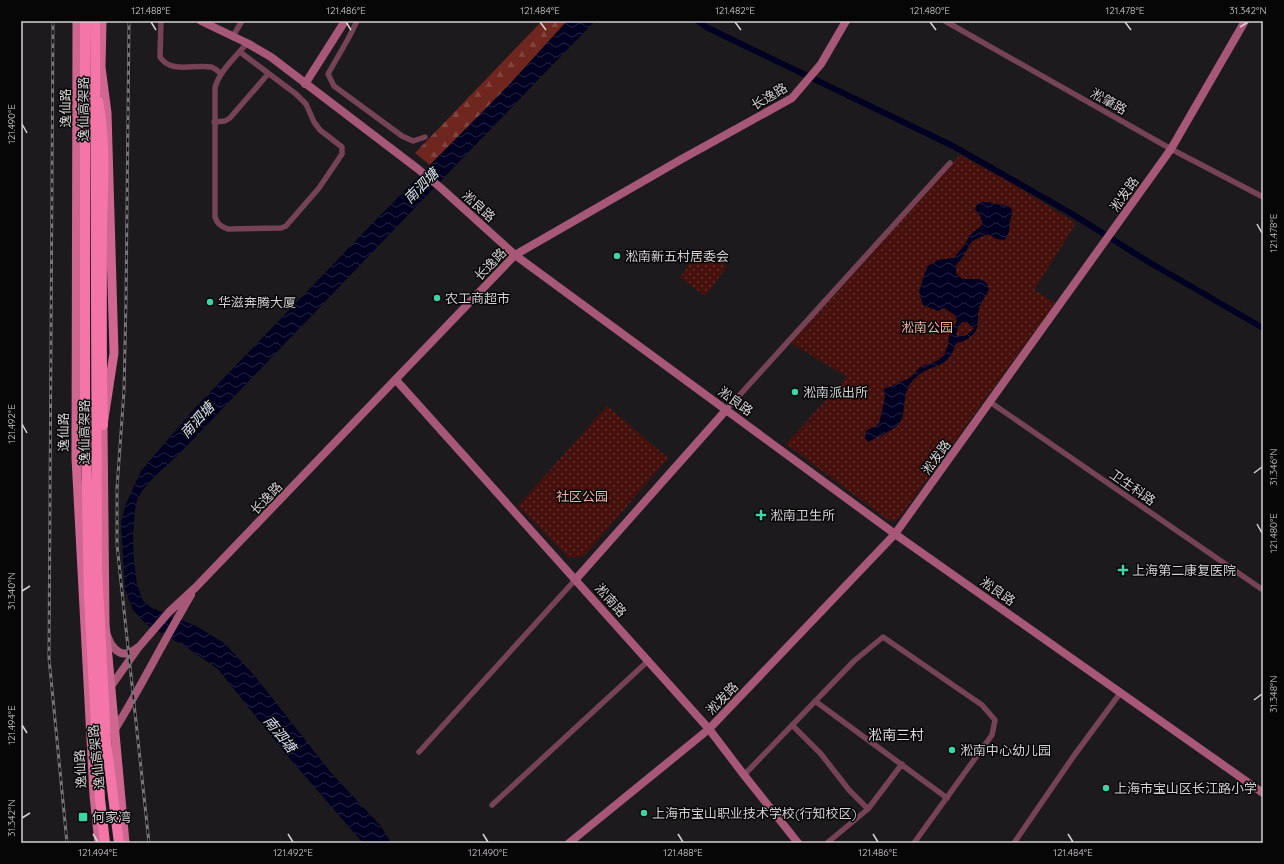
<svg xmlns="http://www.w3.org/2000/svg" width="1284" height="864" font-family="Quicksand,'Noto Sans SC',sans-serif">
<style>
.grass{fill:url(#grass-dots)}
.forest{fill:url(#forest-firs)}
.water{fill:url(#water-waves);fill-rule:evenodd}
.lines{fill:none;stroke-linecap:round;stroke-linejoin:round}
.canal{stroke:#000023;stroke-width:6}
.street{stroke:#754355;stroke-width:5.5}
.secondary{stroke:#a85877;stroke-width:8}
.primary{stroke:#d06790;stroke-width:9}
.highway{stroke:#f476a8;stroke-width:10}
.rail-casing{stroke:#787578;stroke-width:3}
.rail{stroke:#070607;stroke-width:1.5;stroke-dasharray:4.5;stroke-linecap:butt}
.highway-bridge{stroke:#f476a8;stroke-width:10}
.ticks{fill:none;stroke:#d3d1d3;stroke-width:1.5}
.poi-dot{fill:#3fd4a2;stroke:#070607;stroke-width:1.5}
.labels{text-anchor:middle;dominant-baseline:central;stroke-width:3;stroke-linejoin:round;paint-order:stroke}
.street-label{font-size:13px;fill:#d3d1d3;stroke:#070607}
.poi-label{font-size:13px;fill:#d3d1d3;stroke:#070607;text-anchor:start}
.park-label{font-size:13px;fill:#f3b1a6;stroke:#070607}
.water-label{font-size:14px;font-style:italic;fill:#d7e1f3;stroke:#070607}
.neighbourhood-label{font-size:14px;fill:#dfdadf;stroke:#070607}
.neatline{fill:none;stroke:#d3d1d3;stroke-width:1.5}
.ticks-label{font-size:10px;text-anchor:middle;fill:#d3d1d3}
</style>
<defs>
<pattern id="grass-dots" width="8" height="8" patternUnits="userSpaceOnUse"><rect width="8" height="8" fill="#46110c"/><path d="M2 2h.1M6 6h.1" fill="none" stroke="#60332e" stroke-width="1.8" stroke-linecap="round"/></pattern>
<pattern id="forest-firs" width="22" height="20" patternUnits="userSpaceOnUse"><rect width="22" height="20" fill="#6e261f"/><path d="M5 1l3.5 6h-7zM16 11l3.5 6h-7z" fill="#82443f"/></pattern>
<pattern id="water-waves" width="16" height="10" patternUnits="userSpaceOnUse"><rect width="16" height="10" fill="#000023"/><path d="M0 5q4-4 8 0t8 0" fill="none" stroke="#242442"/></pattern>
</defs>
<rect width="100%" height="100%" fill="#1d1a1d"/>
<path class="grass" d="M960,155L1009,182L1076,223L1034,290L1055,303L902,514L895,521L888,520L786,444L847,377L791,343Z
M702,248L727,267L705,296L680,277Z
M607,406L668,458L584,556L569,558L518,506Z"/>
<path class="forest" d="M542,21H567L507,87L430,165L415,153Z"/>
<path class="water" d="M567,21H595L454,167L178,455L152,479L142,491L137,500L135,510L133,535L134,561L137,584L143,601L152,608L196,626L224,643L254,675L332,774L380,825L391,843H363L285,753L218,669L186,647L146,624L133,610L125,590L121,523L125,506L141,471L194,409L367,229L507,87Z
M983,202C990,202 996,204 1003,205C1014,207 1013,211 1010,221C1009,230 1010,232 1005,240L997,239L988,234L972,241L962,258L956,265V273L962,279H979L986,282L989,289C986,296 981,302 979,308C978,312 978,317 978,321C978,334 968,341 956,343C947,373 932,361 914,379C900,392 908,415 898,425C893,430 876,438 868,442L865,438L866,431L879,424L885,397L884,389L910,378L920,367L937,361L944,355L948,345L949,335L957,321L955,315L944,308L938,311L923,305L919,292L924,275L928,266L938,260L954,258L966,243L969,236L982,225L981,217L975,209L977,204ZM962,322H967L974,329L965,336H957L956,334L958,327Z"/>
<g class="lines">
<path class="canal" d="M698,21L708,28L953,146L1069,212L1147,261L1263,328"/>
<path class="street" d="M161,21L160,57C171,74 194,64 211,67C215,68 218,71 221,74
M357,21L348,39L328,74L334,86L402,136L413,141L425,137
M945,21L1171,149L1263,197
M233,36L242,21
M240,52L296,94L306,104L314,122L320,130L342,147V154L319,188L286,226L281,228L228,229C221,227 217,224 215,217V88C219,71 236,57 247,43
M214,122L225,121L230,118L268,74
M990,402L1263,590
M727,409L950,163
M815,701L947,798
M792,725L821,754L849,790L868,809L827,843
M419,752L576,579
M744,775L854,661L883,637L982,705L995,720L992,735L914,843
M492,805L649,660
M868,809L902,764
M1014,843L1073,757L1121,692"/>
<path class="secondary" d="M201,21L247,43L271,57L418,169L441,188L515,255L895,534L1263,793
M305,84L345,21
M396,380L709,729L744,775L798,843
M576,579L727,409
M107,635C110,644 117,656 128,653C131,652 135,650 137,648
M109,689L138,648L169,612L196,587L515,255L680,160L792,98L821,64L846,21
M114,731C141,687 164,640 191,595
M569,843L709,729L895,534L1171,149L1245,21"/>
<path class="primary" d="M77,21L76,458L94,795L99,843
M102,21L101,67L107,113L114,353L103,425L105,624L125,843"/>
<path class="highway" d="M98,101C106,142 103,186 102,228C102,293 101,359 103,425"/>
<defs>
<path id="rail" d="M53,21L49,658L67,843
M129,21L126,300L124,391L117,488V545L149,843"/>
</defs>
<use href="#rail" class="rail-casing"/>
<use href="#rail" class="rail"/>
<path class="highway-bridge" d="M85,21V400L89,596L100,799L105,843
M95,21L97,568L106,741L119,843"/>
</g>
<path class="ticks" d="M151,22L156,30M346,22L351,30M540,22L546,30M735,22L741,30M930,22L936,30M1125,22L1131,30M1240,27L1248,22M22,124L27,133M1257,224L1262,233M22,424L27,433M1254,473L1262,467M1257,524L1262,533M22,591L30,586M1254,700L1262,694M22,725L27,733M22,818L30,813M93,834L98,842M288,834L293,842M483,834L488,842M678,834L683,842M873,834L878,842M1068,834L1073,842"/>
<g class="poi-dot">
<circle cx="617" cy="256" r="4"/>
<circle cx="437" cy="298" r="4"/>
<circle cx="210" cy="302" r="4"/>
<circle cx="795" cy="392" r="4"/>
<path d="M759 509h4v4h4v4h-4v4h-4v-4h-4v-4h4z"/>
<path d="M1121 564h4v4h4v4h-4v4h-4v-4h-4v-4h4z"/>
<circle cx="952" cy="750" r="4"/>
<circle cx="1106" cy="788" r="4"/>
<circle cx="644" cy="813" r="4"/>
<rect x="78" y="812" width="10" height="10" rx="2"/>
</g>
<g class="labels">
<g class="street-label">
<text transform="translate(769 96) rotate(-31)">长逸路</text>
<text transform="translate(1109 101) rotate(29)">淞肇路</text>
<text transform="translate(65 108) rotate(-90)">逸仙路</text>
<text transform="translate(83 109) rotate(-90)">逸仙高架路</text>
<text transform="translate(1124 194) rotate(-55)">淞发路</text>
<text transform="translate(479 206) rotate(42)">淞良路</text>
<text transform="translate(490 264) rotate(-46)">长逸路</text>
<text transform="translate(736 401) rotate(36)">淞良路</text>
<text transform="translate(63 432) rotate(-90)">逸仙路</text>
<text transform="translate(84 432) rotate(-90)">逸仙高架路</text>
<text transform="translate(936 457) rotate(-54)">淞发路</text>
<text transform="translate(1133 487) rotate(35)">卫生科路</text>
<text transform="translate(266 498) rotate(-46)">长逸路</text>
<text transform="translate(998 591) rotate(35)">淞良路</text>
<text transform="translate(611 600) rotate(48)">淞南路</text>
<text transform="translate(722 698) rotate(-46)">淞发路</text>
<text transform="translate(96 757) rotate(-96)">逸仙高架路</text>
<text transform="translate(80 769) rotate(-93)">逸仙路</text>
</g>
<g class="poi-label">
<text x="625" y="256">淞南新五村居委会</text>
<text x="445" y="298">农工商超市</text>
<text x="218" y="302">华滋奔腾大厦</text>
<text x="803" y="392">淞南派出所</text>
<text x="770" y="515">淞南卫生所</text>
<text x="1132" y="570">上海第二康复医院</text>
<text x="960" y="750">淞南中心幼儿园</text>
<text x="1114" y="788">上海市宝山区长江路小学</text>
<text x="652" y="813">上海市宝山职业技术学校(行知校区)</text>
<text x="92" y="817">何家湾</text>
</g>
<g class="park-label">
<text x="927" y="327">淞南公园</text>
<text x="582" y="496">社区公园</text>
</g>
<g class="water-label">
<text transform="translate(421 186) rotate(-46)">南泗塘</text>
<text transform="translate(197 420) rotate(-48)">南泗塘</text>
<text transform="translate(280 734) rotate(51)">南泗塘</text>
</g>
<g class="neighbourhood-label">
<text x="896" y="735">淞南三村</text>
</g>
</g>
<rect width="1284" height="864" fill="none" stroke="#070607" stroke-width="44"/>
<rect x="22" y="22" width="1240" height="820" class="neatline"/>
<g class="ticks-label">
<text x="151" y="14">121.488°E</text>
<text x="346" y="14">121.486°E</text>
<text x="540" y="14">121.484°E</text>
<text x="735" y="14">121.482°E</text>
<text x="930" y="14">121.480°E</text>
<text x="1125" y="14">121.478°E</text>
<text x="1248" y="14">31.342°N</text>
<text transform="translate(11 124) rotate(-90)" y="4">121.490°E</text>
<text transform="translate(1273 233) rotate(-90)" y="4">121.478°E</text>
<text transform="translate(11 424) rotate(-90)" y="4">121.492°E</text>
<text transform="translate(1273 467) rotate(-90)" y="4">31.346°N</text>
<text transform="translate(1273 533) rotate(-90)" y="4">121.480°E</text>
<text transform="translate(11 591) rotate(-90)" y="4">31.340°N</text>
<text transform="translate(1273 694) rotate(-90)" y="4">31.348°N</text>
<text transform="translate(11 725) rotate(-90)" y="4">121.494°E</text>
<text transform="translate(11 818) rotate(-90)" y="4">31.342°N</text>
<text x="98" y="856">121.494°E</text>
<text x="293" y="856">121.492°E</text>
<text x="488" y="856">121.490°E</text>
<text x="683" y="856">121.488°E</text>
<text x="878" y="856">121.486°E</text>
<text x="1073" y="856">121.484°E</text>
</g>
</svg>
